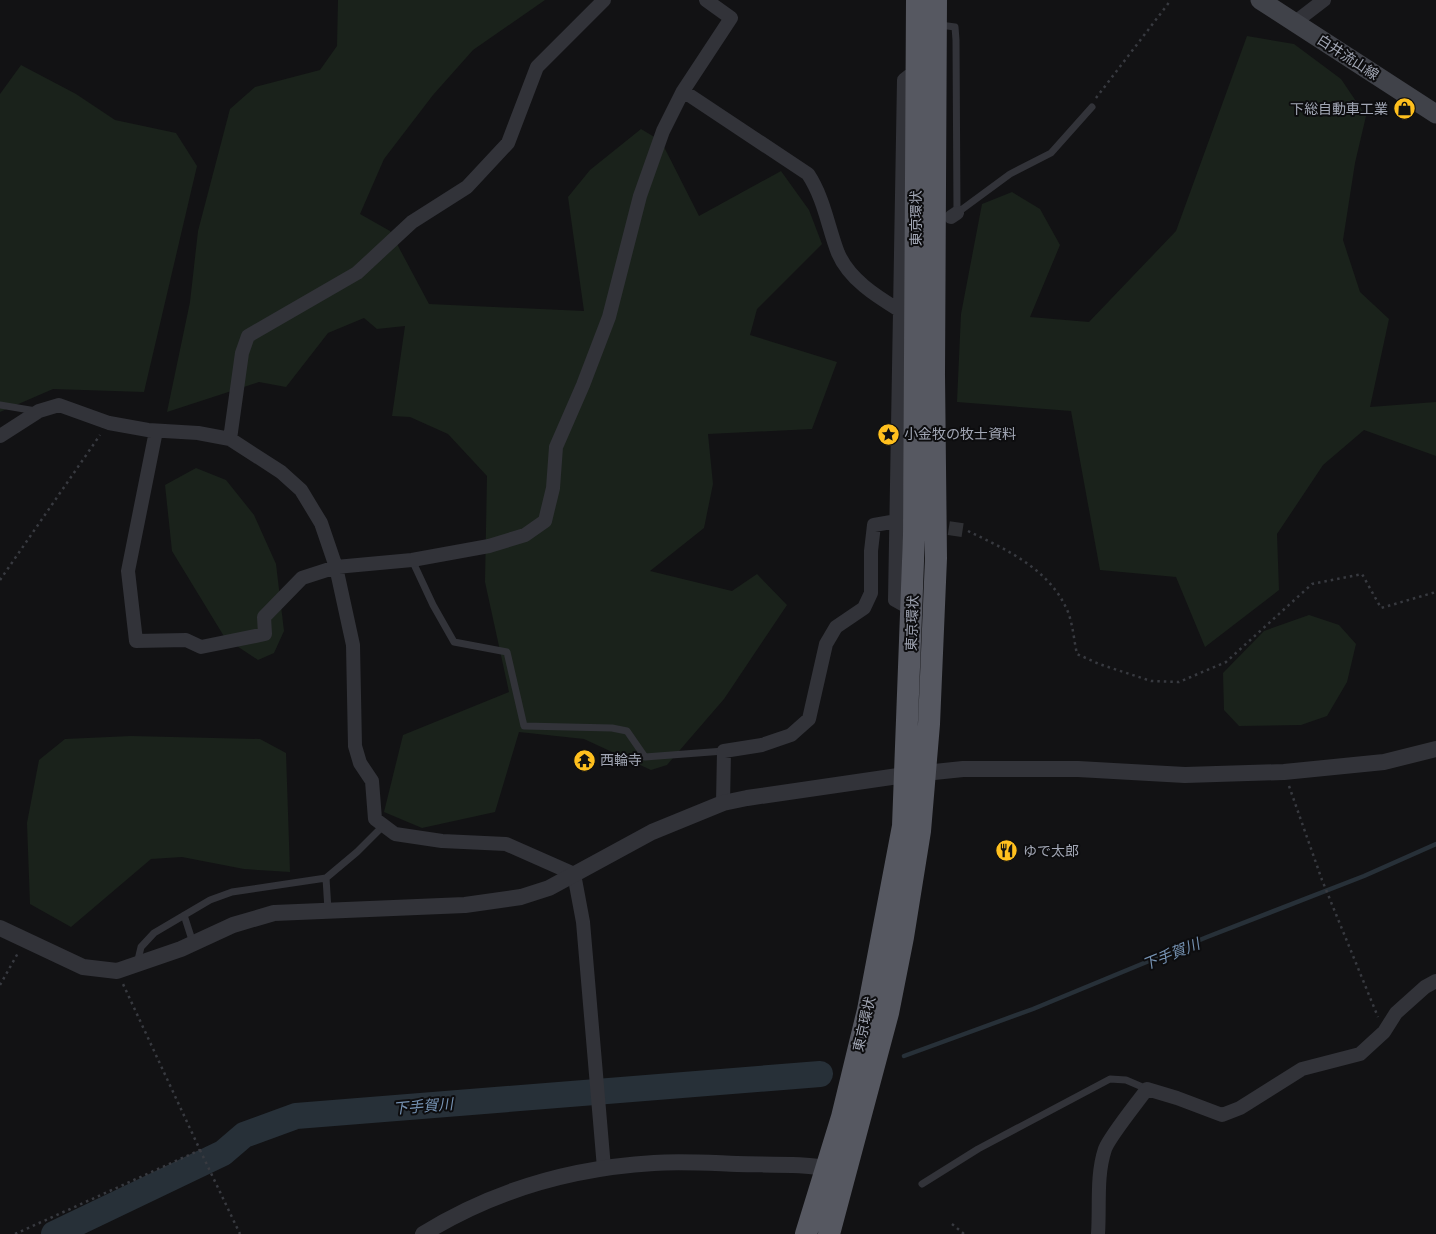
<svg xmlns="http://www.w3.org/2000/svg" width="1436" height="1234" font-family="'IBM Plex Sans','Noto Sans JP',sans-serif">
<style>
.green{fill:#1a221b}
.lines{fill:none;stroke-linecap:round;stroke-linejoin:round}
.stream{stroke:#273038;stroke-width:4.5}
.river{stroke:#273038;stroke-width:26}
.minor-tunnel{stroke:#2f3034;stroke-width:14;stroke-dasharray:14 7;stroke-linecap:butt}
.path{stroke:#383a40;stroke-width:2.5;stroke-dasharray:2.5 4;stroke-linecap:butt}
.service{stroke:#323339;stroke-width:7}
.minor{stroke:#323339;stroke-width:14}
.tertiary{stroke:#323339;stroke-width:16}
.secondary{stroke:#404249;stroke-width:19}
.trunk{stroke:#565861;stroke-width:22}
.labels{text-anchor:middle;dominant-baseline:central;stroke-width:4;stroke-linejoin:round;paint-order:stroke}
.street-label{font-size:14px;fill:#a2a7b5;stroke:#0d0d0f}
.poi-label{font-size:14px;fill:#a2a7b5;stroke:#0d0d0f;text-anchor:start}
.water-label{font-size:15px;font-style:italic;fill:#7693b4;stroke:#0d0d0f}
</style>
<rect width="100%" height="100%" fill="#121214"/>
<path class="green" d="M338,0H545L473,50L433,95L384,159L360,214L390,231L429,304L584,311L568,197L590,170L641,129L661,141L699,216L781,171L809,210L822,244L757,309L750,335L837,362L812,429L708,434L713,484L704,528L650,571L732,591L757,574L787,605L724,699L667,765L651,770L584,739L519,732L495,812L422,828L384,812L403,735L509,692L485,582L487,476L448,434L410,417L392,416L405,326L377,329L364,318L328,333L286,387L259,382L167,412L190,302L198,231L230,109L255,87L320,70L337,46Z
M1247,36L1294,44L1341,79L1366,116L1355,163L1343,240L1360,292L1389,319L1370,407L1436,402V456L1364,430L1323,465L1277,534L1279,590L1205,647L1176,577L1100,570L1071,411L957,402L961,314L982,204L1012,192L1040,209L1060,245L1030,317L1089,322L1176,231Z
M21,65L76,94L115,120L176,133L197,166L144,392L53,389L0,412V94Z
M196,468L226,480L254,515L276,564L284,631L274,653L258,660L225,638L172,551L165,485Z
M1309,615L1339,625L1356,644L1347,682L1327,716L1301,725L1239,726L1224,710L1223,673L1264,631Z
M131,736L260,739L286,753L290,872L244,869L182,857L151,859L71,927L30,904L27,823L39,760L65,739Z"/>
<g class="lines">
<path class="stream" d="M904,1056L1033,1009L1207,937L1364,876L1436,844"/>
<path class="river" d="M54,1234L223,1153L244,1135L296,1116L820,1074"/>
<path class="minor-tunnel" d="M928,525L968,531"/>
<path class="path" d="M1096,98L1171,0
M968,531C1007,550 1050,569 1068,612C1073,625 1074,641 1077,654L1099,664L1151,681L1179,682L1226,662L1312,584L1362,574L1381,608L1436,592
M0,580L100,435
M1289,786L1322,880L1378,1017
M0,985L18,953
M200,1150L240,1234
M952,1224L964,1234
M15,1234L200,1150L123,984"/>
<path class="service" d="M940,25L955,27L956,40L957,213L1010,174L1051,153L1092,107
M0,405L36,411
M412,560L433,605L454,642L507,652L524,726L612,728L627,731L645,757L724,751
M326,878L328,910
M184,915L193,943
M137,964L141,947L154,933L210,900L232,892L326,878L357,852L383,826
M922,1184L978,1149L1110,1079L1126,1080L1147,1089"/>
<path class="minor" d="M1294,23L1324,0
M683,91L808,174C824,198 828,227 838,253C849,279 876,296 899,310
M951,217L957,213
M156,431L128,571L136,641L186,640L201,647L265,634L264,617L302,578L336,567L412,560L489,546L525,535L545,521L553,488L556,447L583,385L609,317L640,196L663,131L683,91L731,18L706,0
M0,436L39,411L59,405L109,423L148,430L198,433L230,439L281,472L301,490L321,523L336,567L353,645L355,746L360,763L372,781L375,819L395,834L442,841L506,844L574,874L583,922L604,1168
M230,439L242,353L248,336L357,273L412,222L467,187L508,143L537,67L604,0
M913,610L895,600L904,80L909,76H916
M723,803L724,751L762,745L791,735L809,719L826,644L836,627L864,608L871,593V551L874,525L897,521
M1098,1234C1100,1206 1096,1176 1105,1149C1110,1136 1137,1103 1147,1089L1177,1098L1222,1115L1240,1108L1302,1069L1360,1054L1384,1032L1396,1013L1425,987L1436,981"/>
<path class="tertiary" d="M0,928L83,967L117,971L181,949L233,925L274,913L465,905L521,897L549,888L652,832L723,803L747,798L905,775L963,769H1078L1185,775L1284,772L1384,762L1436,749
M423,1234C494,1190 571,1168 654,1163C681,1161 710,1163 737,1164C770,1165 804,1163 836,1170"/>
<path class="secondary" d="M1260,0L1436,114"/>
<path class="trunk" d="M806,1234L842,1117L868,1010L903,826L914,535L917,0
M829,1234L888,1013L903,937L920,831L929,724L936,558L934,375L936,0"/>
</g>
<defs>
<symbol id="shop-disc" viewBox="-11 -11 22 22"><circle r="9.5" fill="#ffc01e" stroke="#0d0d0f"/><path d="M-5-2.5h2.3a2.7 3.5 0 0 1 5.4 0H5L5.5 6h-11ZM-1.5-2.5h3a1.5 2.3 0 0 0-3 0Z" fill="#111"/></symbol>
<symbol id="sight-disc" viewBox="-11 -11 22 22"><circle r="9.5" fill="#ffc01e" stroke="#0d0d0f"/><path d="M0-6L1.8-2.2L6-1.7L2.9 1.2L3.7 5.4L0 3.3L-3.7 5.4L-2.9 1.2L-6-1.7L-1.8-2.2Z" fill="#111"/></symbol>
<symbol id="temple-disc" viewBox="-11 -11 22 22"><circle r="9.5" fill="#ffc01e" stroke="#0d0d0f"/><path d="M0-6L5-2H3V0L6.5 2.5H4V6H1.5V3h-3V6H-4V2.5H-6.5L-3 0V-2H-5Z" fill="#111"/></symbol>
<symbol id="restaurant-disc" viewBox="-11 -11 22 22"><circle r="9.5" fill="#ffc01e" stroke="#0d0d0f"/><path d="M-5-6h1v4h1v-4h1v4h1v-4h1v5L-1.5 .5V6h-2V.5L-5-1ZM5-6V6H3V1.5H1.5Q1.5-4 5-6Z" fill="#111"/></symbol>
</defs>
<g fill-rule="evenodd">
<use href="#shop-disc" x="1392" y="96" width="25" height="25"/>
<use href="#sight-disc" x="876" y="422" width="25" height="25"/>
<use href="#temple-disc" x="572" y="748" width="25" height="25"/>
<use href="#restaurant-disc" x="994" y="838" width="25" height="25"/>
</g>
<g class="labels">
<g class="street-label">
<text transform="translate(1348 57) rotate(33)">白井流山線</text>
<text transform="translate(916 218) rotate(-90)">東京環状</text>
<text transform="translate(912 623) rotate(-88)">東京環状</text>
<text transform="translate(864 1024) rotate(-77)">東京環状</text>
</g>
<g class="poi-label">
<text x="1388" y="109" text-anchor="end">下総自動車工業</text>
<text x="904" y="434">小金牧の牧士資料</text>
<text x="600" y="760">西輪寺</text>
<text x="1023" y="851">ゆで太郎</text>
</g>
<g class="water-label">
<text transform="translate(1171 954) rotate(-22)">下手賀川</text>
<text transform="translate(423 1106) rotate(-5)">下手賀川</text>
</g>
</g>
</svg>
